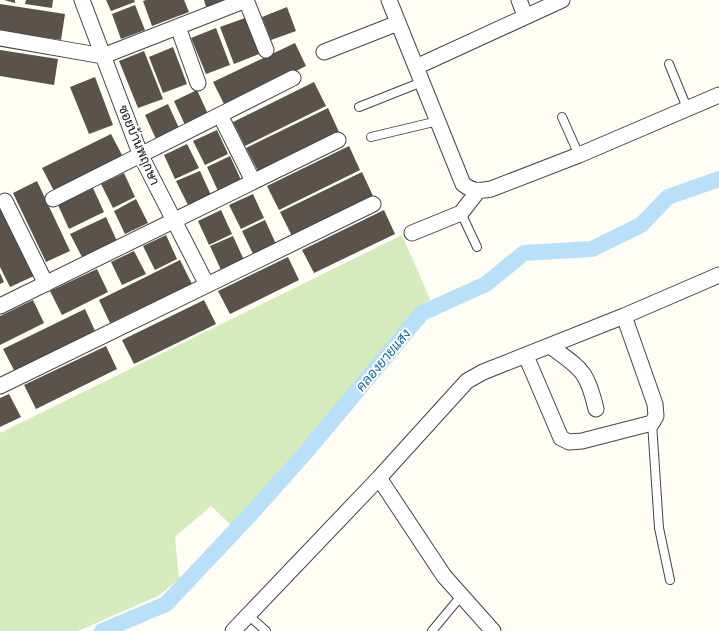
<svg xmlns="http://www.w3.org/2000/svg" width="719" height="631" font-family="'Libre Baskerville',Sarabun,serif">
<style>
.green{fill:#d5ebbd}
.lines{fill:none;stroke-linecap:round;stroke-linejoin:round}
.canal{stroke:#b9e0f7;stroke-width:16}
.building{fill:#5a524d}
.service-casing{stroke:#444;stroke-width:10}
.minor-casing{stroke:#444;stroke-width:17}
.service{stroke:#fff;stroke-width:8}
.minor{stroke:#fff;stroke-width:15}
.labels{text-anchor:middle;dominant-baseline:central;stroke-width:4;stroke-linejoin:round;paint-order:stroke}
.street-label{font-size:13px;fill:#111;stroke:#fff}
.water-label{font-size:14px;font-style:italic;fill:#1768a6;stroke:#fff}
</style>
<rect width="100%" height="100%" fill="#fffdf5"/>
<path class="green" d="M402,235L430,299L231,525L211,506L175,537L179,579L158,596L78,631H0V433Z"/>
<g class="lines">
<path class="canal" d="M102,631L166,604L249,516L306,452L422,313L486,284L524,253L592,249L641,225L668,197L719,179"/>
</g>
<path class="building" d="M4,0H15V3Z
M26,0H53L52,8L25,4Z
M106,0H134L135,2L111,11Z
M146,0H184L189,12L152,26L143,1Z
M204,0H225L206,7Z
M0,4L65,14L61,40L0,31Z
M135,5L145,30L121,39L112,14Z
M287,7L296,31L271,40L262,17Z
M245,18L259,54L234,64L220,27Z
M216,28L230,65L206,74L191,38Z
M295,43L306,66L225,106L213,82Z
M173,47L187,84L163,93L149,57Z
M0,50L58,59L54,85L0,76Z
M144,51L163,99L138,108L119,61Z
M95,77L113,125L89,134L70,87Z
M314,82L326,106L245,146L233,122Z
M197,90L208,114L185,125L174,101Z
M168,104L179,128L156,139L145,115Z
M328,108L339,132L258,171L246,148Z
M217,130L228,154L205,165L193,141Z
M111,134L123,157L54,191L42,168Z
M187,144L199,168L175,179L164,155Z
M349,146L360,170L279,210L267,186Z
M230,156L241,180L218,191L207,167Z
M200,171L211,195L188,205L176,181Z
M362,172L373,196L292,236L280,212Z
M124,173L135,197L113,208L101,184Z
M37,181L70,251L46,262L13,193Z
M93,188L104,212L69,229L58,205Z
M253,194L264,218L241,229L229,205Z
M136,199L148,223L125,234L114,211Z
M0,205L34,276L10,287L0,267Z
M221,210L232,234L209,245L198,221Z
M384,210L395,234L314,273L302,250Z
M106,217L117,241L82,257L70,234Z
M265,220L276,244L253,254L242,231Z
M166,235L177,259L155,270L143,246Z
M233,236L244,260L221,270L210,246Z
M134,251L146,274L122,285L111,262Z
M288,257L299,280L230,314L218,291Z
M180,260L192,284L110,323L99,300Z
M97,269L108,292L62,315L50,291Z
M0,273L4,282L0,284Z
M33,300L44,323L0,345V316Z
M204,300L216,324L134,364L122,340Z
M85,309L96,333L15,372L3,349Z
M106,346L117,369L36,409L24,385Z
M9,394L21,417L0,427V398Z"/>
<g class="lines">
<defs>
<path id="service" d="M669,64L687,108
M359,107L422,82
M562,117L579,155
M371,137L438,121
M461,213L477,247
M652,423L659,528L670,580
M248,615L266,631
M432,631L461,596"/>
<path id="minor" d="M82,0L141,156L207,285
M246,0L266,50
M389,0L463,184C473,192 479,191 491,189L579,155L719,95
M519,0L525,15
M178,27L198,83
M0,38L103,56L246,0
M324,52L398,23
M416,67L562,0
M220,115L253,181
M53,199L293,78
M5,201L46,284
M412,233L461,213L478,191
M0,306L338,140
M550,346C581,369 587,370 596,409
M526,356L561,438L569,442L582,441L652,423L656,416L655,404L624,316
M0,386L373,204
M379,478L444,576L493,631
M233,631L379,478L467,381L483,372L624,316L719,275"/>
</defs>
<use href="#service" class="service-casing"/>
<use href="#minor" class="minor-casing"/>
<use href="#service" class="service"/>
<use href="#minor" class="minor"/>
</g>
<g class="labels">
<g class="street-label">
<text transform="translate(139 145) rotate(67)">ซอยบ้านพฤกษา</text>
</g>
<g class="water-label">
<text transform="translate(383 360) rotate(-50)">คลองยายแสง</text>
</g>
</g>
</svg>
